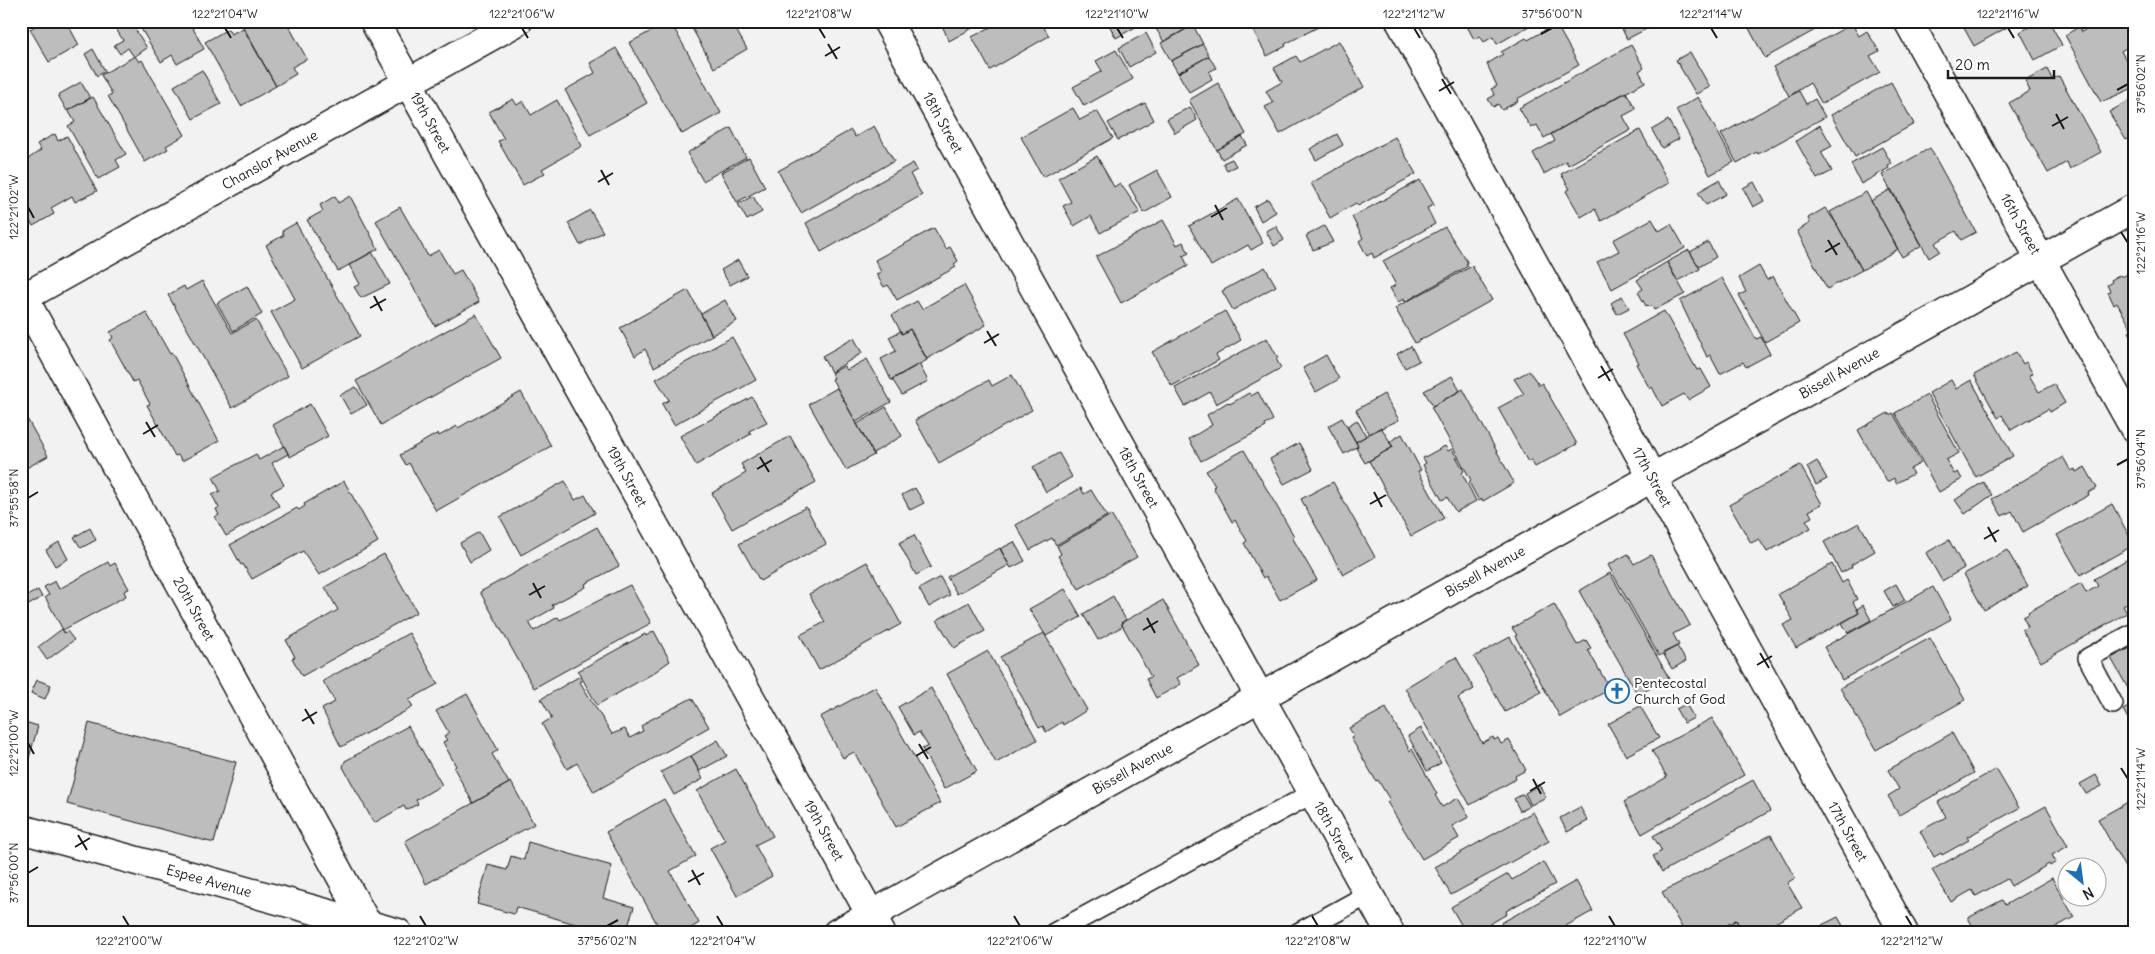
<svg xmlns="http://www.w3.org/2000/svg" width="2155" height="954" font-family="Delius,sans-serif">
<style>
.building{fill:#bdbdbd;stroke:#1c1c1c}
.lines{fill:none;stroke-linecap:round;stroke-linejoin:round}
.service-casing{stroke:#1c1c1c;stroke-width:22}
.minor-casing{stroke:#1c1c1c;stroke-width:31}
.service{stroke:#fff;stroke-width:19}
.minor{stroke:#fff;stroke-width:28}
.rail-casing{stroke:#1c1c1c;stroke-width:5.5}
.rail{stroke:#fff;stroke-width:4;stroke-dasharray:11;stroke-linecap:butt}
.ticks{fill:none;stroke:#1c1c1c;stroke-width:2}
.labels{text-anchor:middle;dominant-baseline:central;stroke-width:4.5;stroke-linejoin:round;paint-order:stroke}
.street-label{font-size:14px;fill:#1c1c1c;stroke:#fff}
.poi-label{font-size:14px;fill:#1c1c1c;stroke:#fff;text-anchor:start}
.neatline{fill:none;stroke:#1c1c1c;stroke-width:2}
.ticks-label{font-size:12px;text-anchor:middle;fill:#1c1c1c}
</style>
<rect width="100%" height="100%" fill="#f2f2f2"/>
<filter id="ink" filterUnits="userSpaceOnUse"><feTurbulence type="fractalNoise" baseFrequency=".02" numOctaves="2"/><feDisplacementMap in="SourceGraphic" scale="10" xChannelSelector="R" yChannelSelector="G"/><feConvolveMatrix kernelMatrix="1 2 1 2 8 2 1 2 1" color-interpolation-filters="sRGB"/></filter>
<g filter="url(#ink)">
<path class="building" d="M44,21H66L79,45L49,62L30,29Z
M122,21H130L147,48L134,57L128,48L120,54L114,45L123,40L114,26Z
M150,21H189L204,49L177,64L172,55L161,62L140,27Z
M240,21H286L307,59L292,67L296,74L276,86Z
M670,21L721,113L682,134L629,43Z
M688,21H731L747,49L714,68Z
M940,21H985L949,41Z
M1002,21H1040L1049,36L990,70L972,37Z
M1107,21H1137L1139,25L1116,38Z
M1164,21H1194L1195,24L1164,42L1155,27Z
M1251,21H1324L1326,23L1285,44L1286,46L1267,56L1249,23Z
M1464,21H1538L1497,44L1493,37L1484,42L1480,36L1474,39Z
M1618,21H1652L1654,25L1627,39Z
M1745,21H1831L1765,58Z
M1960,21H2018L1974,46Z
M2040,21H2049L2062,45L2035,60L2020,32Z
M2092,21H2134V43L2121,51L2126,60L2134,56V95L2131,89L2101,102L2065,35L2079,27L2081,32L2094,25Z
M1556,24L1579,65L1517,99L1518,101L1502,110L1498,104L1493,107L1488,99L1495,95L1491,89L1497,86L1487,64L1503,54L1501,52L1526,38L1528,40Z
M1852,24L1859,36L1867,31L1879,51L1870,56L1880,72L1822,104L1810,83L1789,96L1773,67Z
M1193,25L1203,44L1171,61L1161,43Z
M243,28L276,86L241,106L205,42L228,29L231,34Z
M1146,33L1156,52L1129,67L1119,48Z
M1339,41L1364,87L1280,134L1265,107L1273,103L1266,91L1282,82L1274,68L1296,56L1300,62Z
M1203,44L1209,56L1178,73L1171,61Z
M1631,45L1644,68L1639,71L1645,82L1544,138L1537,125L1531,128L1519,108Z
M616,48L647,103L590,135L565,90L595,73L590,63Z
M93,49L105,71L97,76L85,54Z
M1116,50L1133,79L1084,106L1073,87L1102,71L1096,61Z
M1690,52L1710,87L1696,94L1676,60Z
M135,56L139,62L142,60L185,135L166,146L168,149L145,162L108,96L112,94L101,75Z
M1209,56L1216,68L1209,72L1212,79L1189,92L1178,73Z
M2047,69L2052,79L2059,76L2101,152L2070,169L2067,162L2048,173L2009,103L2030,91L2025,81Z
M202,70L221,104L193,119L174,86Z
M81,82L90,98L67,111L58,95Z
M1891,82L1914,124L1855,157L1831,115Z
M1218,83L1246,134L1217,150L1189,100Z
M1799,91L1806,104L1815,99L1825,117L1758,154L1757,152L1737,163L1721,134Z
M1626,92L1636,109L1623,116L1631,130L1568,165L1566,161L1544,174L1533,153L1555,141L1551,134Z
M93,97L126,154L116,160L120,167L98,179L68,126L75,122L68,110Z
M1698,97L1734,162L1710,175L1676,110Z
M2134,98V136L2126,140L2109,112Z
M513,99L517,105L523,101L531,115L557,100L582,146L542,169L545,173L523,185L498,141L504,139L489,112Z
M1145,103L1154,120L1118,140L1108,123Z
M1190,107L1197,120L1175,133L1167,119Z
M1073,108L1080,120L1097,111L1113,138L1043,177L1021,137Z
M1668,120L1679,139L1662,148L1652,130Z
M1820,125L1832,146L1821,152L1832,171L1817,179L1796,141Z
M874,126L894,161L801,213L778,171L851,130L855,137Z
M731,128L746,157L703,181L687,153Z
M1640,130L1669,183L1601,221L1595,209L1581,217L1566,191L1570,189L1561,174Z
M55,134L58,141L67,136L97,191L75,202L72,196L51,208L54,214L33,226L21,205V153L24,151L28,159L41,150L37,144Z
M1337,134L1343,145L1316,160L1310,149Z
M1242,136L1247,145L1222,159L1217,150Z
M1395,137L1416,174L1358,206L1356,203L1330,218L1311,183Z
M1882,147L1892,164L1888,166L1889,168L1861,184L1851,164Z
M1930,148L1976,232L1961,240L1956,231L1935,243L1940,251L1929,258L1882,175Z
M1097,156L1114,187L1120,183L1140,212L1100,233L1091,216L1074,226L1063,206L1071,202L1058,178Z
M749,157L765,187L737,202L721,173Z
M1232,159L1236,166L1227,170L1223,163Z
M913,163L917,170L910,174L922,195L821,252L806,223Z
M1157,170L1172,197L1144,213L1129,185Z
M1420,180L1434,205L1427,208L1435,224L1374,258L1372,253L1367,256L1359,241L1363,238L1352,217Z
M1719,180L1726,194L1706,205L1698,192Z
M1754,182L1764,201L1753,207L1743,188Z
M1891,189L1922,245L1902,257L1871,201Z
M1866,192L1898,249L1862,270L1830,212Z
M335,196L338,203L350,196L378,249L338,271L307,220L323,211L320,205Z
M753,196L762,212L747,220L738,204Z
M1238,199L1263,243L1251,250L1248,245L1211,266L1189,226Z
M1268,199L1276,212L1261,221L1254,207Z
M400,207L428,256L439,250L453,274L461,270L479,302L435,326L376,221Z
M1825,208L1836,223L1862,270L1827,289L1797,231L1810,223L1808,218Z
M590,210L603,232L580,245L568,223Z
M1652,219L1659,231L1671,224L1685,248L1612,289L1597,262L1619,251L1613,240Z
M1163,220L1177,245L1183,242L1189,253L1183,256L1188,266L1121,303L1096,257Z
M296,223L360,336L302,368L271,312L295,299L266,245L284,235L282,231Z
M1276,226L1284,240L1274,246L1266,231Z
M1324,226L1333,242L1313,250L1306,236Z
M1445,227L1468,263H1466L1468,266L1405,302L1404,299L1398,302L1390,288L1396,285L1383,261Z
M934,228L946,249L950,247L958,261L954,264L956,267L897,300L888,285L884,287L876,274L881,272L875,260Z
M1708,242L1716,257L1699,267L1690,252Z
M1689,250L1700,269L1677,281L1667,262Z
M372,252L390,284L361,298L354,287L360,284L349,265Z
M738,260L747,276L730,285L721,270Z
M1667,262L1685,294L1654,310L1652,306L1649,307L1647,305L1646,306L1638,292L1643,289L1637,280Z
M1472,266L1492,300L1415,343L1395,308Z
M1759,266L1767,280L1773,276L1799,323L1765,342L1739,295L1746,292L1739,278Z
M1265,267L1276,286L1233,310L1222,291Z
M2134,270V340L2129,332L2132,330L2117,303L2114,305L2108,292L2110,291L2107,285L2112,282L2111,280L2120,275L2122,277Z
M1722,278L1756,339L1761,337L1770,354L1746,367L1743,362L1720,374L1710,355L1707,357L1680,301Z
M202,281L232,333L256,320L288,376L232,408L168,295L184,286L186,290Z
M964,285L986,325L927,359L910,329L902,334L892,315L917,301L922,309Z
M247,286L262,314L233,331L217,303Z
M688,290L712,335L654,367L645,349L635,356L620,328Z
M1622,296L1629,308L1617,314L1611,303Z
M725,300L737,321L712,335L701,314Z
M1225,311L1241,340L1216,355L1219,360L1172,386L1152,352Z
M1664,311L1697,370L1701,369L1711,387L1688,400L1684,394L1662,406L1652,387L1650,389L1636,364L1639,363L1623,334Z
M146,312L170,354L172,353L219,441L182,461L178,455L175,456L147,405L150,404L137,380L133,382L110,340L113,338L110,332Z
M476,314L501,358L381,425L356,381Z
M910,329L927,360L891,380L881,359L896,351L889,337L901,331L902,334Z
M732,337L756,380L674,425L662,404L669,400L656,379Z
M854,338L862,353L831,372L822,356Z
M1267,338L1278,358L1276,359L1281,368L1216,404L1210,392L1185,406L1175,388Z
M1411,346L1419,361L1405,368L1397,354Z
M2016,352L2023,364L2026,362L2033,374L2029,375L2039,392L2054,384L2065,403L2050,412L2048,409L2011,430L2002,415L1998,418L1974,375Z
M1326,355L1339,379L1316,392L1303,368Z
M867,359L891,402L856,422L832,379L834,378L831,373L844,366L847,370Z
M919,364L928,381L902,395L892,379Z
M1529,371L1539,385L1542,383L1577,444L1535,467L1531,460L1528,462L1498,408L1524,394L1514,379Z
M1012,375L1032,410L939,463L915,420L989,380L992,386Z
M1452,376L1460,391L1433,406L1424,391Z
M1951,380L1956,389L1971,380L2013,456L1976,477L1929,393Z
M356,387L367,405L351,414L340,395Z
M837,388L874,455L846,470L809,404Z
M1463,389L1514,483L1483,501L1482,499L1479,501L1469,482L1471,480L1431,407Z
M521,392L551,446L436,511L409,463L406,465L400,455L438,433L439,436L457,426L458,428Z
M1258,392L1273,420L1265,425L1266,427L1201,461L1189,439L1212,425L1207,415L1228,402L1230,404L1249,393L1251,396Z
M1384,394L1399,420L1369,434L1356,410Z
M1927,395L1959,453L1946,460L1954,474L1958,472L1962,479L1939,492L1895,413Z
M752,397L767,422L749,431L751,434L696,465L680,436Z
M310,404L328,436L290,457L273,425Z
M886,407L902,436L873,453L857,424Z
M21,408L48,456L21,471Z
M1888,413L1889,415L1893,413L1921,463L1910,469L1913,474L1896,483L1894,478L1887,482L1858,430Z
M1342,418L1358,446L1344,454L1328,426Z
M1357,420L1366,436L1356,442L1347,426Z
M1381,427L1393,447L1365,463L1356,448L1358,446L1356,442Z
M1402,434L1421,470L1418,471L1444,518L1411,536L1369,461L1393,447L1389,442Z
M790,436L816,482L732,529L712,493L746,473L741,464Z
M1299,443L1313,469L1284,484L1270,459Z
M284,446L288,454L272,463L284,485L271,492L279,506L226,536L215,517L219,515L216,509L219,508L212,495L220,491L213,477L256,454L259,460Z
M1445,446L1448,451L1452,449L1464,471L1462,473L1476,501L1456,512L1447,497L1442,500L1423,465L1426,463L1423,458Z
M1244,450L1294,536L1292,537L1317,580L1280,600L1266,576L1263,578L1244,543L1247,541L1235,520L1232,522L1213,487L1215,486L1206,471Z
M1059,453L1072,477L1046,492L1033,467Z
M2063,457L2071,471L2075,469L2076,472L2085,467L2097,488L2088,493L2089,495L2023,532L2012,511L2002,516L1992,499Z
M1817,461L1827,479L1816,485L1807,467Z
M1800,465L1822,504L1809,511L1812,517L1806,520L1811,528L1767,552L1759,539L1751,543L1729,505Z
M344,481L378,542L319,575L303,551L252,579L243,564L241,565L230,545L297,508L299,510L305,506L304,504Z
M565,481L575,500L585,495L595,513L521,555L500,517Z
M1333,482L1375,557L1343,575L1301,499Z
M1983,482L1992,495L1965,514L1955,500Z
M915,488L924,503L910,510L902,495Z
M1081,488L1084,494L1091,490L1107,516L1056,545L1052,538L1030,550L1016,525Z
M2112,504L2134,545L2080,575L2057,535Z
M806,507L826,544L760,581L739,544Z
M1111,515L1137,557L1079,589L1058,556L1061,554L1057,546Z
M1859,523L1875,551L1851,565L1852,567L1841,573L1824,542Z
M597,527L619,566L585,584L586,587L552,605L554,608L529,622L534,631L558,617L560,620L630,585L651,623L534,688L480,592Z
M90,528L96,540L81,548L74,537Z
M479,532L489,550L470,562L460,543Z
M914,535L931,567L916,575L899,543Z
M1949,540L1964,568L1942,581L1926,553Z
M59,542L68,559L55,566L46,550Z
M1014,542L1025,561L1011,568L1000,549Z
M1000,548L1009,565L957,594L947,577Z
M2007,550L2028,586L1984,610L1964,574Z
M384,554L417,612L302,676L292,658L295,657L286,640L338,610L325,587Z
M1628,554L1634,564L1651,555L1690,625L1673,634L1679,645L1659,656L1608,565Z
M2131,557L2134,562V600L2123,606L2127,613L2041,662L2022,630L2028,627L2023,617L2029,614L2028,612L2081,583L2086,593L2098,586L2094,579Z
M108,562L110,566L115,563L129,589L124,591L126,596L63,630L45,597L49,595L44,587L55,581L59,589Z
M867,562L901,624L819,670L800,635L825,622L809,594Z
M1832,564L1842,583L1847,580L1857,599L1853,602L1859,613L1796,648L1783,625L1793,620L1778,594Z
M1610,573L1669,678L1638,695L1579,591Z
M940,577L950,595L929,607L919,589Z
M1896,584L1905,600L1893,607L1884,591Z
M1933,587L1951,619L1842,680L1824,647Z
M1065,589L1081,617L1046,636L1029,609Z
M38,590L42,597L27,606L23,598Z
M1113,596L1126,620L1121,623L1123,626L1098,640L1083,614Z
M1163,600L1199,665L1177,678L1181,684L1156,698L1146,679L1151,677L1121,623Z
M969,602L985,631L954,648L937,620Z
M1554,604L1577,645L1586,640L1591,648L1588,650L1610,689L1560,717L1515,636L1517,635L1512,628Z
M1863,605L1871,620L1848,633L1842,623L1859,613L1857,609Z
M62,629L64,633L67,631L74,640L47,660L38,647Z
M654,631L670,661L652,674L597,705L578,671L645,634L646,636Z
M409,633L438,684L409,700L413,707L341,747L322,709L335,702L323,681Z
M1044,633L1087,710L1063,725L1062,722L1046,732L1043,726L1039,728L1000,657Z
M1510,637L1541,692L1505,712L1474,657Z
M1930,638L1965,700L1876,750L1840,688Z
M1677,646L1686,661L1672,669L1663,653Z
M2134,646V699L2111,658Z
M988,651L1037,740L996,763L947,674Z
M1456,657L1474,689L1458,698L1482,743L1493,737L1494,740L1498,738L1501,744L1509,740L1526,770L1515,776L1516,779L1470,805L1405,688Z
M580,676L582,681L580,682L612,734L625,729L630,738L643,731L641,726L646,723V722L692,698L709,727L594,792L577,763L567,769L542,724L552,718L541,699Z
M37,680L51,685L45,699L31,693Z
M875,687L940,803L896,827L854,752L843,758L820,717Z
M931,688L977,771L944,789L922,749L928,746L919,732L914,735L898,707Z
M467,694L498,750L492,754L509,783L473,803L454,768L456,766L443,742L447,740L444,736L449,733L436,711Z
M1686,704L1694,718L1684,723L1676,709Z
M2134,704V729L2123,710Z
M1640,706L1659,738L1626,756L1608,724Z
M1386,708L1410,751L1412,749L1437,794L1435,795L1442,807L1458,798L1469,817L1452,826L1459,838L1422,859L1387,802L1390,800L1378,780L1376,781L1351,738L1354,736L1349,728Z
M1712,718L1744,775L1642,834L1624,802L1667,777L1652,751Z
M21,721L38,726L26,769L21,768Z
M89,723L236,762L214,843L67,804Z
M408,726L442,785L416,800L418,804L406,810L404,806L374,823L343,767L345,761Z
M1421,728L1441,763L1427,771L1408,736Z
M1952,733L1974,773L1899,815L1888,796L1899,789L1888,770Z
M718,740L727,756L699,771L691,756Z
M691,756L703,779L674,795L661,772Z
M736,769L773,836L755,845L772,876L737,896L710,848L725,840L697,791Z
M1996,769L2019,808L1967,837L1969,840L1942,855L1941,853L1934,857L1920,831L1946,817L1938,802Z
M2096,775L2102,786L2086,794L2080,784Z
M1753,780L1770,811L1662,872L1653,856L1662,851L1653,836Z
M511,782L534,824L426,884L405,841Z
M1539,785L1546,797L1531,805L1525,793Z
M1523,794L1530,806L1520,811L1514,799Z
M664,799L696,856L670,871L699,923L683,933H662L606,832Z
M2128,802L2134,812L2133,882L2098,819Z
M2046,806L2068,846L2052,855L2056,862L2050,866L2049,864L2011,886L2007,879L1976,896L1972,890L1951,902L1932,870Z
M1580,807L1588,821L1567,832L1560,818Z
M1533,812L1549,841L1451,895L1435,867Z
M1771,835L1795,878L1787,883L1802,908L1757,933H1743L1736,920L1714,933H1685L1662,892Z
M528,842L612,866L603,898L634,907L626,933H585L586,927L516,907L514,914L477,904L488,865L507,870L511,856L524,860Z
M1543,862L1555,884L1506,911L1507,914L1474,933H1466L1451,907L1508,874L1512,880Z
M2052,878L2074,917L2045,933H1977L1968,918L2002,900L2005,905Z
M1576,881L1593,911L1553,933H1491L1502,926L1501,923Z
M1838,917L1847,933H1826L1822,925Z
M1736,920L1743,933H1714Z"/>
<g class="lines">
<defs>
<path id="service" d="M2113,704L2088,658L2134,633
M1054,933L1313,793
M1298,933L1369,894"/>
<g id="minor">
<path id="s1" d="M374,21L881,933"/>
<path id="s2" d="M887,21L1390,933"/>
<path id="s3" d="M1400,21L1904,933"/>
<path id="s4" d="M1908,21L2134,428"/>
<path id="s5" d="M21,293L367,924"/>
<path id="s6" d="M21,299L518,21"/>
<path id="s7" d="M21,829L398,933"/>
<path id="s8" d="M837,933L871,915L2134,208"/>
</g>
</defs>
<use href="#service" class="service-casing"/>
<use href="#minor" class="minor-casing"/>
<use href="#service" class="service"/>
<use href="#minor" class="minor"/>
<defs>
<path id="rail" d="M21,929L35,933"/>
</defs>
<use href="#rail" class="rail-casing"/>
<use href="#rail" class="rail"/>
</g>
</g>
<path class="ticks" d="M225,28L231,38M522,28L528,38M819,28L825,38M1117,28L1123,38M1414,28L1420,38M1711,28L1717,38M2008,28L2014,38M1541,34L1552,28M828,44L837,59M825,56L840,47M1442,79L1451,94M2117,90L2128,84M1439,91L1454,82M2056,114L2064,129M2052,126L2068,117M601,170L609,185M598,182L613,173M1215,205L1223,220M28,207L34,218M1211,217L1227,208M2121,232L2128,243M1828,240L1837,255M1825,252L1840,243M374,296L382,311M370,308L386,299M987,331L996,346M984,343L999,334M1601,366L1610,381M1598,378L1613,369M146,422L155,437M143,434L158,425M760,457L769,472M2117,465L2128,459M757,469L772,460M1374,492L1382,507M28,498L38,492M1370,504L1386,495M1988,527L1996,542M1984,539L1999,530M533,583L541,598M529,595L545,586M1147,618L1155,633M1143,630L1158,621M1760,653L1769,668M1757,665L1772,656M305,709L314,724M302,721L317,712M28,743L34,754M919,744L928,759M916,756L931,747M2121,768L2128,779M1533,779L1541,794M1530,791L1545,782M78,835L87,850M75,847L90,838M692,870L700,885M28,873L38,867M688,882L704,873M123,916L129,926M420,916L426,926M717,916L723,926M1014,916L1020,926M1312,916L1318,926M1609,916L1615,926M1906,916L1912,926M607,926L618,920"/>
<defs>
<symbol id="church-ring" viewBox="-11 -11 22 22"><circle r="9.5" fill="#fff" stroke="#1f6fb2" stroke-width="1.5"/><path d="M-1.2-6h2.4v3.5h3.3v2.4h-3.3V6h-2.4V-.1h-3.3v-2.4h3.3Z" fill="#1f6fb2"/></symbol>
</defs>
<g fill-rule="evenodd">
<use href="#church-ring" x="1603" y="677" width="28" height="28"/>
</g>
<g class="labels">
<g class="street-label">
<text stroke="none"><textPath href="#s1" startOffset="116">19th Street</textPath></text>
<text stroke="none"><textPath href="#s2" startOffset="116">18th Street</textPath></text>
<text stroke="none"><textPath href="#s6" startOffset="285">Chanslor Avenue</textPath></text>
<text stroke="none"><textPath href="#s4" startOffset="232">16th Street</textPath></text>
<text stroke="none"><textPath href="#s8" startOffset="1148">Bissell Avenue</textPath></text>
<text stroke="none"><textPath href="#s1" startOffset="521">19th Street</textPath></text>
<text stroke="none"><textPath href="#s2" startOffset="521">18th Street</textPath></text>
<text stroke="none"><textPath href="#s3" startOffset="521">17th Street</textPath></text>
<text stroke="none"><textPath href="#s8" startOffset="742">Bissell Avenue</textPath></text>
<text stroke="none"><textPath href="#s5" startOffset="360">20th Street</textPath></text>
<text stroke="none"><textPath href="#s8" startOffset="338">Bissell Avenue</textPath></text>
<text stroke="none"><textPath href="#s1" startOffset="926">19th Street</textPath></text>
<text stroke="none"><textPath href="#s3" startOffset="926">17th Street</textPath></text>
<text stroke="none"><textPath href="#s2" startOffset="926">18th Street</textPath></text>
<text stroke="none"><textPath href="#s7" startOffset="195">Espee Avenue</textPath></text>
</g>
<g class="poi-label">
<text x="1634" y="683">Pentecostal<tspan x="1634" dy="16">Church of God</tspan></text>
</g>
</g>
<rect width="2155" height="954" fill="none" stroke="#fff" stroke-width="55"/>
<g transform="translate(2082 882) rotate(151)"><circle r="24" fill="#ffffff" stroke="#a4a4a4"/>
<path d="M0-4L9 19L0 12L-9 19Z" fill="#1f6fb2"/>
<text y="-8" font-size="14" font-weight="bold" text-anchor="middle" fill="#1c1c1c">N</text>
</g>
<path d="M1948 70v8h106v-8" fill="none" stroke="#1c1c1c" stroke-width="2.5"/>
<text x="1955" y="70" font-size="15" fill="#1c1c1c" stroke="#ffffff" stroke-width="4" paint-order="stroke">20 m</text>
<rect x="28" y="28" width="2100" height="898" class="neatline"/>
<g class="ticks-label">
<text x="225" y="18">122°21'04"W</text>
<text x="522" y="18">122°21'06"W</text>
<text x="819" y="18">122°21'08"W</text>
<text x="1117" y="18">122°21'10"W</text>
<text x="1414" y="18">122°21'12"W</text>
<text x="1552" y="18">37°56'00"N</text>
<text x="1711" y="18">122°21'14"W</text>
<text x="2008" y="18">122°21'16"W</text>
<text transform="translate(2141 84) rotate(-90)" y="4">37°56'02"N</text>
<text transform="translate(14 207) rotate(-90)" y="4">122°21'02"W</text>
<text transform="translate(2141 243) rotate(-90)" y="4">122°21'16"W</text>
<text transform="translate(2141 459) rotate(-90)" y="4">37°56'04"N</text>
<text transform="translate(14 498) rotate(-90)" y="4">37°55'58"N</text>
<text transform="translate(14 743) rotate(-90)" y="4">122°21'00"W</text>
<text transform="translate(2141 779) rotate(-90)" y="4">122°21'14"W</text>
<text transform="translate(14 873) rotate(-90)" y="4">37°56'00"N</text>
<text x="129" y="945">122°21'00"W</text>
<text x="426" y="945">122°21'02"W</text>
<text x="607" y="945">37°56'02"N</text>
<text x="723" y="945">122°21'04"W</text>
<text x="1020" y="945">122°21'06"W</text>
<text x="1318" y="945">122°21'08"W</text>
<text x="1615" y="945">122°21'10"W</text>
<text x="1912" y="945">122°21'12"W</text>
</g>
</svg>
